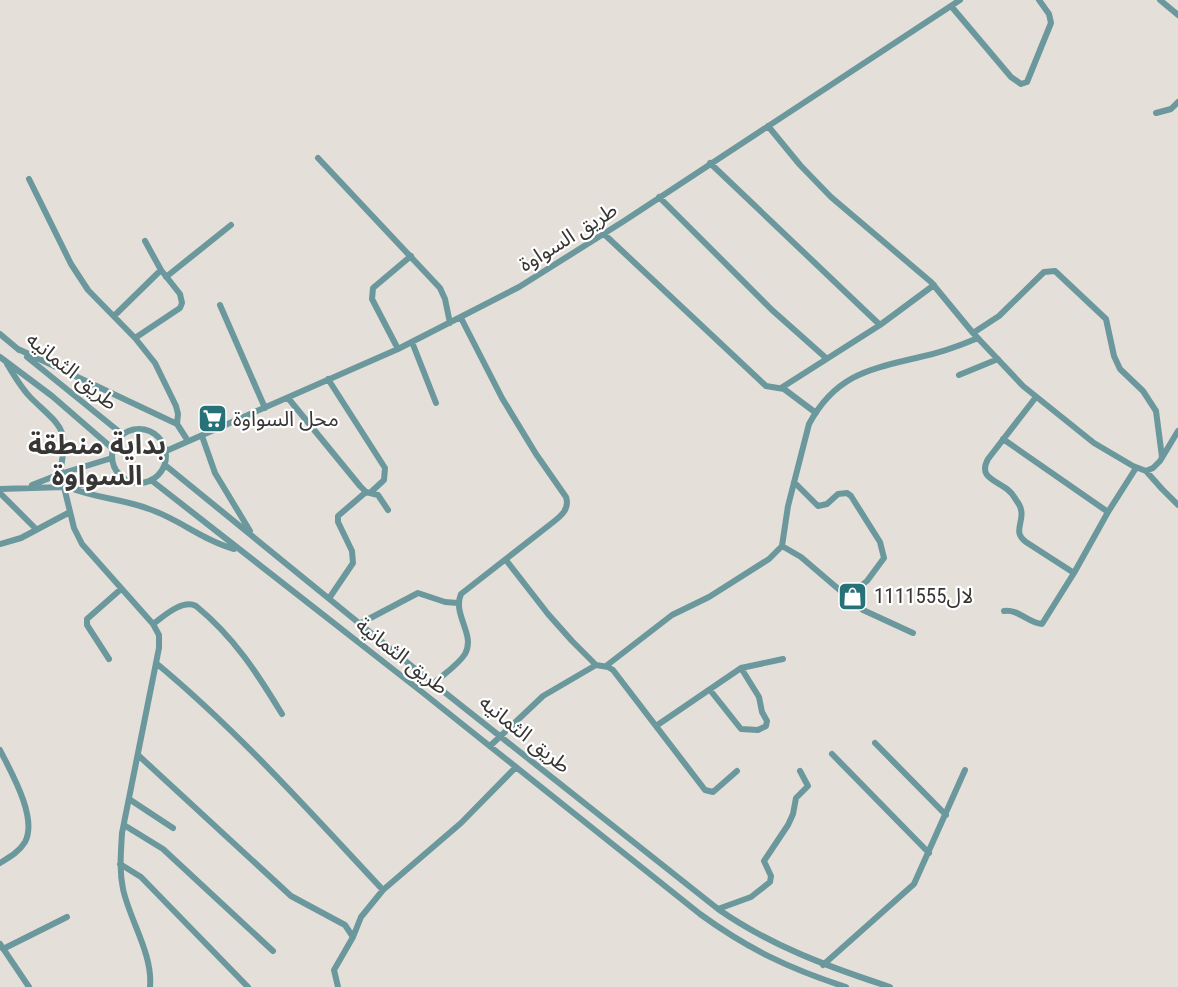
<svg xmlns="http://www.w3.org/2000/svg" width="1178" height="987" font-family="'Roboto Condensed','Noto Sans Arabic',sans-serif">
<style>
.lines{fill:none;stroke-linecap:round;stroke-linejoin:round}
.minor{stroke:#6b989c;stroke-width:6}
.labels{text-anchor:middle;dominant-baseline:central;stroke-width:4.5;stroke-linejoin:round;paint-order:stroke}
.street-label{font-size:21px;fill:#383634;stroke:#fff}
.poi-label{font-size:21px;fill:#383634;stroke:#fff;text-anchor:start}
.district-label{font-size:27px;font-weight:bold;fill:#383634;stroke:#fff}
</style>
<rect width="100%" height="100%" fill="#e5dfd9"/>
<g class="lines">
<path class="minor" d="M1160,0L1178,15
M951,6L1011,77L1021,84L1027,82L1051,23L1049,14L1039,0
M1156,113L1171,109L1178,102
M768,126L800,165L831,197L931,282L973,333L1023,386L1094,443L1133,466L1146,471L1153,468L1160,461L1178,431
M318,158L440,288L445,299L450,323
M710,163L880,325
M29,179L71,264L88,290L135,338L155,363L176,406L178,414L177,424L188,441
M659,197L772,310L826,358
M604,234L766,386L784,389L816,413
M166,277L231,225
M220,305L265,408
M114,316L161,270
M973,333L999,316L1044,272L1055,271L1106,319L1114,356L1120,369L1143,391L1156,411L1162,457
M0,334L19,350
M135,338L180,308L182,303L180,294L161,270L145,241
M412,342L436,403
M18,349L177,424
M398,349L372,299L373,288L411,256
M0,357L52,396L112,448
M27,357L122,434
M7,364C14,375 21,388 31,398C64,430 68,426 60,474
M959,375L998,359
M328,379L385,468L384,480L370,493
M781,388L880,325L934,285
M1036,397L988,459C978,477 995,480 1007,489C1011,492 1014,496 1016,500C1031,518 1009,530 1026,542L1074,573L1108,512L1136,468
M288,398L360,486L366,492L378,495L388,510
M112 456a27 27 0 1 1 54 0a27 27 0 1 1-54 0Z
M202,436L215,473L250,531
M1003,439L1108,512
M166,451L398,349L519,287L624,221L960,0
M165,465L419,672L718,909C771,946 829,967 890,987
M1146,471L1162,489L1178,505
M151,480L422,692L700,914C748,949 790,969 846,987
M794,482L818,506L827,504L838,494L847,493L851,496L880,542L884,558L867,581L848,596
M32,485L60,474L112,458
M64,487L74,528L82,544L153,624L159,635V648L122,833C121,852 119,870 123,889C130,921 153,954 150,987
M68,487C94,498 123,499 149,509C179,519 204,541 234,549
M0,489L64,487L101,482L121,477
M0,493L36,529
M0,544L21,538L70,512
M782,546L801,557L863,610L913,633
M506,560L548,614L572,641L596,665L608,667L613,670L705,790L713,792L737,771
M330,597L353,563L352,551L338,522V516L366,492
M1004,611C1019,609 1028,623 1042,624L1074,573
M361,623L418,593L445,602L458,603
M153,624C164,616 182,599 196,606C234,637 257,673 282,714
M109,659L87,625V619L121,589
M156,663C238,731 310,812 383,890
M606,666L672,615L709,597L769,559L782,546L788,506L809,424C836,374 870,369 920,357C940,353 959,346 978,338
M434,683C444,674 458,665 465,654C476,634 452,615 461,594L552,523C561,516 570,509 566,497L536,454L502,398L461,318
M710,690L741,729L758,730L766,726L767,721L762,712L759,697L741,668
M656,726L741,668L783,659
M875,743L946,815
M490,746L543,696L596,665
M0,750C11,772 38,818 25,842C19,852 10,857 0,863
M832,754L929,853
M138,755L291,896L345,925L353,937L334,970L338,987
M129,799L173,828
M124,825L163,849L273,951
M120,864L141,877L248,987
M718,909L751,897L770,882L771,876L764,861L788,825L793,814L796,798L808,786L800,771
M353,937L361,917L383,890L461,823L516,767
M0,944L29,987
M3,949L67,917
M823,965L914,884L965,770"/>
</g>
<defs>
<symbol id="supermarket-square" viewBox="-11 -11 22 22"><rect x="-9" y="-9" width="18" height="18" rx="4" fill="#277178" stroke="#fff"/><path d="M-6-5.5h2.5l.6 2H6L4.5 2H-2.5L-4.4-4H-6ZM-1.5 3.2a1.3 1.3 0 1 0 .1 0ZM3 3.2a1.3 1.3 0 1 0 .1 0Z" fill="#fff"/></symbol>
<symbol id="shop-square" viewBox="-11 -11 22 22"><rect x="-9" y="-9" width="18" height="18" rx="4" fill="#277178" stroke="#fff"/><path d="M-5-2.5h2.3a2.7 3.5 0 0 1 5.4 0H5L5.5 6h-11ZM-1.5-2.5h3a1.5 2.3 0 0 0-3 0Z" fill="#fff"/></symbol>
</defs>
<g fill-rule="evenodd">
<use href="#supermarket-square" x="196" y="402" width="33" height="33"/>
<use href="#shop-square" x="836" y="580" width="33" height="33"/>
</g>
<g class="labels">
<g class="street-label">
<text transform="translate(568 237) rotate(-32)">طريق السواوة</text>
<text transform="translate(72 371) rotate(39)">طريق الثمانيه</text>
<text transform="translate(402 656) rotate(38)">طريق الثمانية</text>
<text transform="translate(525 734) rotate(39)">طريق الثمانيه</text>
</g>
<g class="poi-label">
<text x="233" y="419">محل السواوة</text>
<text x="874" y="596">1111555لال</text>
</g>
<g class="district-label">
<text x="97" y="445">بداية منطقة<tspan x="97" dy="31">السواوة</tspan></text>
</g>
</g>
</svg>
